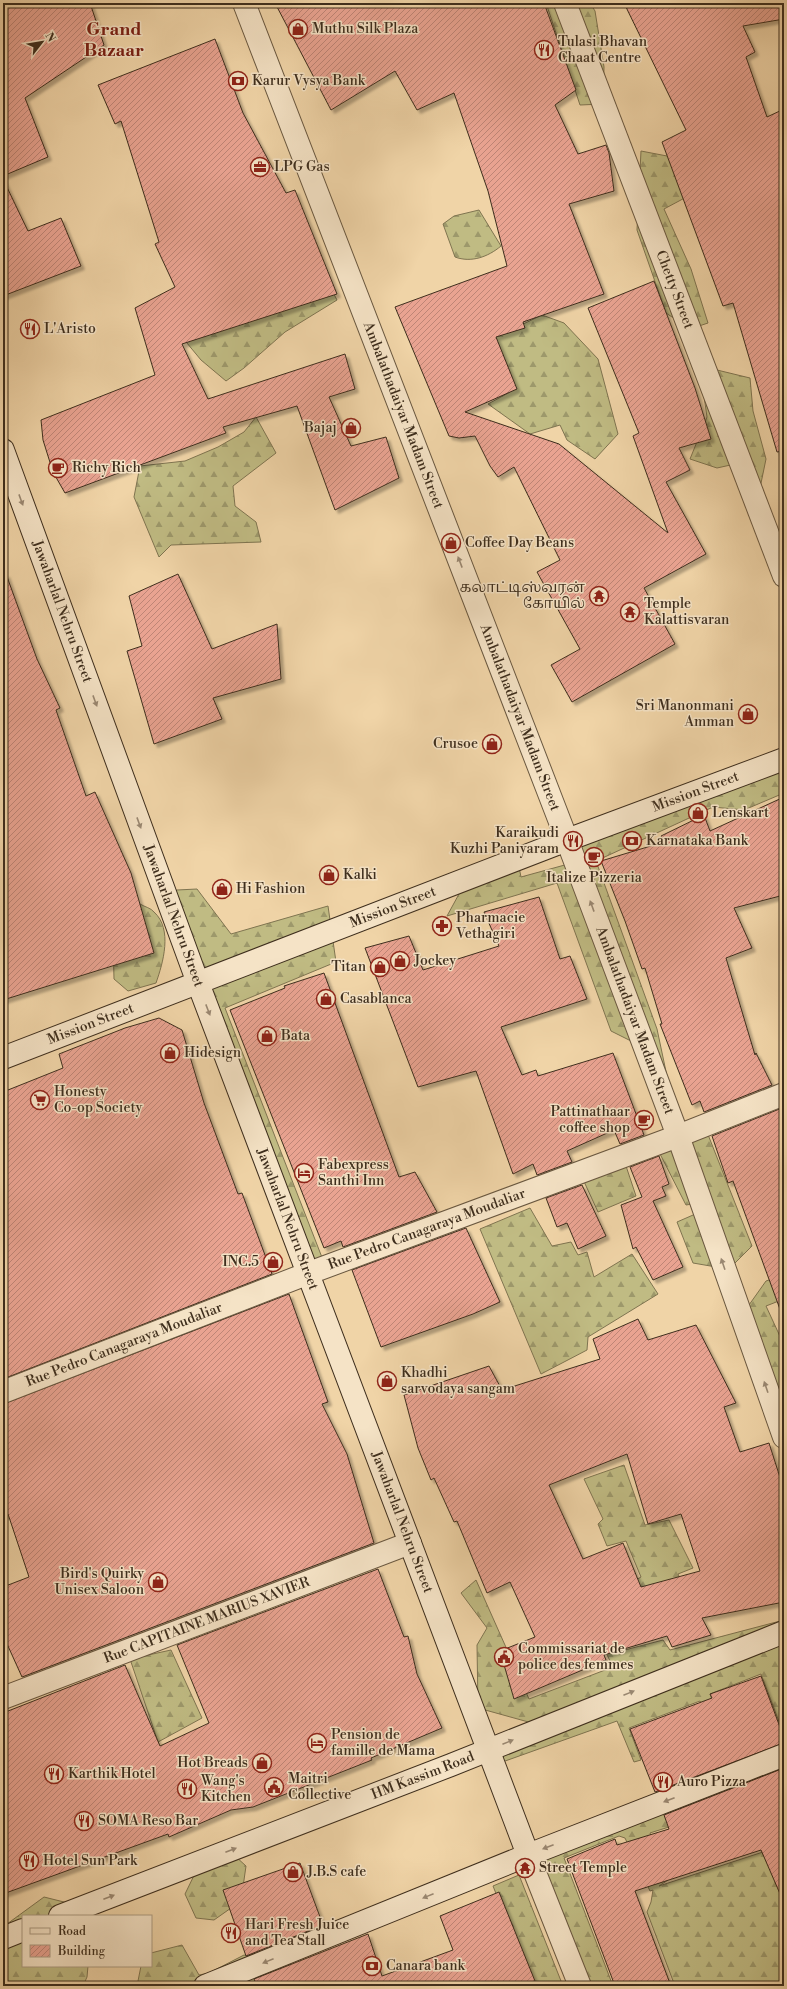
<svg xmlns="http://www.w3.org/2000/svg" width="787" height="1989" font-family="'Libre Bodoni','Noto Serif Tamil',serif">
<style>
.forest{fill:url(#forest-firs);stroke:#7f7450}
.building{fill:url(#building-hatch);stroke:#3e2e1d;fill-rule:evenodd;filter:url(#shadow)}
.lines{fill:none;stroke-linecap:round;stroke-linejoin:round}
.street-casing{stroke:#6a5840;stroke-width:24}
.secondary-casing{stroke:#3e2e1d;stroke-width:24}
.street{stroke:#f5e3c6;stroke-width:22}
.secondary{stroke:#f5e3c6;stroke-width:22}
.oneway{fill:#9a8872}
.labels{text-anchor:middle;dominant-baseline:central;stroke-width:3;stroke-linejoin:round;paint-order:stroke}
.poi-label{font-size:14px;fill:#3e2e1d;stroke:#f5e3c6;text-anchor:start}
.street-label{font-size:14px;fill:#3e2e1d;stroke:#f5e3c6}
.district-label{font-size:18px;font-weight:bold;fill:#7a1f14;stroke:#f5e3c6}
</style>
<defs>
<pattern id="forest-firs" width="22" height="20" patternUnits="userSpaceOnUse"><rect width="22" height="20" fill="#c0bb83"/><path d="M5 1l3.5 6h-7zM16 11l3.5 6h-7z" fill="#9d986b"/></pattern>
<pattern id="building-hatch" width="6" height="6" patternUnits="userSpaceOnUse"><rect width="6" height="6" fill="#e9a391"/><path d="M-1 1l2-2M0 6l6-6M5 7l2-2" fill="none" stroke="#be8576"/></pattern>
<filter id="shadow"><feDropShadow dx="3.5" dy="3.5" stdDeviation="1" flood-color="#0004"/></filter>
</defs>
<rect width="100%" height="100%" fill="#f0d4a7"/>
<filter id="stains"><feTurbulence type="fractalNoise" baseFrequency=".005" numOctaves="4"/><feColorMatrix values="0 0 0 0 .2 0 0 0 0 .09 0 0 0 0 .02 0 0 0 .5 -.17"/></filter>
<radialGradient id="worn" r=".72"><stop offset=".6" stop-color="#630" stop-opacity="0"/><stop offset="1" stop-color="#630" stop-opacity=".3"/></radialGradient>
<path class="forest" d="M546,3H590L595,11L604,67L603,104L580,105Z
M641,151L667,156L724,177L664,209L691,269L708,323L690,329L666,313L637,230Z
M479,210L501,246C488,257 471,263 455,257L443,224L454,216Z
M318,264L337,300L285,332L244,368L226,381L201,360L177,331Z
M542,315L564,323L598,359L618,434L595,459L567,440L560,425L530,434L488,404L510,392L496,337Z
M717,370L750,378L753,411L766,459L760,488L735,464L717,468L690,459L707,417L702,382Z
M256,417L276,453L233,486L235,506L256,522L261,542L171,545L159,557L134,497L140,466L185,461L218,447L244,432Z
M784,764V793L744,810L713,807L596,861L657,1029L675,1114L575,843Z
M518,862L521,877L572,863L637,1044L611,1031L557,883L447,916L465,883Z
M197,889L231,934L328,906L336,962L225,1008L323,1260L309,1265L168,893L177,890Z
M140,904C145,907 151,908 154,912C173,929 163,963 156,983L128,991L114,979L113,938L116,913Z
M705,1127L752,1246L729,1269L681,1136Z
M676,1138L699,1203L686,1205L658,1150L625,1163L636,1196L598,1212L581,1175Z
M530,1208L552,1246L571,1242L578,1255L587,1252L594,1277L632,1254L658,1294L588,1337L587,1350L541,1374L480,1229Z
M700,1212L722,1268L693,1263L677,1222Z
M784,1275V1299L766,1306L784,1345V1424L744,1312L766,1281Z
M624,1465L645,1525L669,1520L693,1568L678,1574L682,1583L603,1608L621,1651L663,1640L670,1650L784,1620V1629L532,1723L478,1708L477,1645L487,1628L461,1593L476,1580L529,1699L613,1667L585,1610L641,1577L626,1541L607,1546L598,1524L603,1519L584,1479Z
M784,1634V1735L761,1674L710,1694L718,1717L709,1722L700,1701L629,1728L641,1760L634,1762L617,1721L494,1765L489,1750Z
M171,1650L202,1718L158,1742L130,1659Z
M784,1757V1795L776,1793L650,1833L668,1880L659,1886L766,1851L784,1903V1986H675L647,1912L651,1902L653,1890L650,1891L625,1838L619,1836L564,1858L613,1986H584L531,1856Z
M223,1845L246,1866L241,1901L214,1920L196,1918L185,1894L201,1861Z
M519,1875L563,1986H533L493,1886Z
M44,1897L68,1903L75,1916H23V1966H88L87,1977L83,1986H4L3,1930L7,1924Z
M182,1945L199,1975L209,1973L244,1955L305,1967L255,1986H137L141,1966H151V1953Z"/>
<path class="building" d="M3,3H90L104,45L25,98L48,157L3,176Z
M275,3H544L576,90L555,105L578,154L606,145L609,153L614,191L569,204L604,294L523,322L525,328L496,337L517,389L465,412L559,444L668,533L633,436L639,433L588,308L654,281L695,388L711,439L679,448L690,470L666,482L706,554L644,588L675,644L572,702L551,665L580,649L537,572L560,560L514,467L498,477L490,466L475,436L459,438L449,436L395,307L507,266L488,191L454,93L417,110L395,71L331,110Z
M624,3H784V19L743,26L755,52L746,57L767,117L784,109V451L777,452L733,303L723,306L662,142L686,130Z
M215,39L243,113L286,193L295,190L337,294L182,344L208,399L345,354L355,389L329,397L351,446L386,437L399,478L335,510L297,406L223,427L226,433L65,493L53,472L43,440L41,420L155,375L135,308L175,287L155,244L159,242L121,121L115,124L98,85Z
M3,179L28,231L61,218L81,266L3,296Z
M6,574L37,659L60,708L56,710L86,796L95,792L131,873L154,953L3,1000V575Z
M178,574L212,649L277,624L281,679L213,698L222,719L154,744L127,651L142,646L129,596Z
M784,797V895L734,908L752,948L726,958L755,1055L756,1053L772,1085L704,1112L700,1101L692,1105L660,1024H662L645,968L642,969L625,921L601,861L664,842L661,836L704,815L710,831Z
M539,897L560,959L570,956L587,999L501,1027L522,1075L536,1070L538,1076L613,1053L644,1135L620,1144L614,1130L567,1151L572,1162L537,1175L533,1164L513,1174L476,1071L418,1087L365,948L409,936L423,970L499,946L484,912Z
M324,973L399,1177L415,1172L437,1212L343,1247L341,1241L324,1248L230,1010L285,988L284,986Z
M159,1018L182,1030L204,1103L238,1194L242,1193L272,1274L3,1379V1092L63,1068L59,1054L125,1028Z
M782,1108L784,1111V1312H781L733,1181L728,1183L712,1136Z
M659,1156L669,1184L662,1187L666,1196L653,1201L683,1267L653,1280L636,1247L633,1249L621,1205L642,1197L630,1167Z
M582,1185L606,1236L578,1249L567,1223L557,1227L546,1198Z
M466,1228L500,1302L473,1314L381,1347L352,1270Z
M289,1294L328,1402L322,1404L347,1454L374,1543L22,1677L3,1635V1587L29,1577L8,1514L3,1516V1404Z
M638,1319L648,1340L696,1325L736,1403L724,1407L740,1452L769,1443L784,1490V1602L702,1618L711,1635L672,1647L667,1636L604,1655L606,1660L514,1699L500,1651L535,1637L510,1582L487,1593L457,1521L454,1522L434,1478L431,1480L418,1448L404,1395L489,1366L502,1390L600,1359L593,1339ZM627,1454L648,1524L681,1514L700,1571L641,1587L623,1543L583,1559L549,1485Z
M378,1569L404,1637L408,1636L417,1674L442,1728L371,1758L372,1760L253,1807L231,1810L169,1837L168,1834L3,1894V1713L125,1665L160,1746L209,1723L177,1645Z
M761,1676L784,1738V1743L655,1792L630,1729L712,1698L710,1694Z
M784,1768V1903L761,1850L635,1891L671,1986H615L567,1859L615,1839L617,1845L669,1829L664,1815Z
M300,1863L323,1925L246,1956L223,1890Z
M499,1892L537,1986H257L254,1979L368,1934L382,1976L453,1950L440,1916Z"/>
<g class="lines">
<defs>
<g id="street">
<path id="s1" d="M244,3L567,840L678,1136L784,1437"/>
<path id="s2" d="M565,3L784,576"/>
<path id="s3" d="M3,1392L309,1273L678,1136L784,1094"/>
<path id="s4" d="M3,1698L410,1543"/>
<path d="M528,1855L580,1986"/>
</g>
<g id="secondary">
<path id="s5" d="M3,450L198,983L528,1855"/>
<path id="s6" d="M3,1058L567,840L784,759"/>
<path id="s7" d="M60,1916L451,1765L784,1632"/>
<path d="M3,1938L23,1930"/>
<path d="M205,1986L528,1855L784,1755"/>
</g>
</defs>
<use href="#street" class="street-casing"/>
<use href="#secondary" class="secondary-casing"/>
<use href="#street" class="street"/>
<use href="#secondary" class="secondary"/>
</g>
<defs><path id="oneway-solid" d="M-6-.8H1V-3.2L6.5 0L1 3.2V.8H-6Z"/></defs>
<g class="oneway">
<use href="#oneway-solid" transform="translate(21 500) rotate(70)"/>
<use href="#oneway-solid" transform="translate(460 562) rotate(-111)"/>
<use href="#oneway-solid" transform="translate(95 701) rotate(70)"/>
<use href="#oneway-solid" transform="translate(139 823) rotate(70)"/>
<use href="#oneway-solid" transform="translate(592 906) rotate(-110)"/>
<use href="#oneway-solid" transform="translate(208 1010) rotate(69)"/>
<use href="#oneway-solid" transform="translate(723 1264) rotate(-109)"/>
<use href="#oneway-solid" transform="translate(766 1387) rotate(-109)"/>
<use href="#oneway-solid" transform="translate(629 1693) rotate(-22)"/>
<use href="#oneway-solid" transform="translate(508 1742) rotate(-22)"/>
<use href="#oneway-solid" transform="translate(669 1800) rotate(159)"/>
<use href="#oneway-solid" transform="translate(548 1847) rotate(159)"/>
<use href="#oneway-solid" transform="translate(231 1850) rotate(-21)"/>
<use href="#oneway-solid" transform="translate(428 1896) rotate(158)"/>
<use href="#oneway-solid" transform="translate(109 1897) rotate(-21)"/>
<use href="#oneway-solid" transform="translate(268 1961) rotate(158)"/>
</g>
<defs>
<symbol id="shop-ring" viewBox="-11 -11 22 22"><circle r="9.5" fill="#f5e3c6" stroke="#8f2418" stroke-width="1.5"/><path d="M-5-2.5h2.3a2.7 3.5 0 0 1 5.4 0H5L5.5 6h-11ZM-1.5-2.5h3a1.5 2.3 0 0 0-3 0Z" fill="#8f2418"/></symbol>
<symbol id="restaurant-ring" viewBox="-11 -11 22 22"><circle r="9.5" fill="#f5e3c6" stroke="#8f2418" stroke-width="1.5"/><path d="M-5-6h1v4h1v-4h1v4h1v-4h1v5L-1.5 .5V6h-2V.5L-5-1ZM5-6V6H3V1.5H1.5Q1.5-4 5-6Z" fill="#8f2418"/></symbol>
<symbol id="bank-ring" viewBox="-11 -11 22 22"><circle r="9.5" fill="#f5e3c6" stroke="#8f2418" stroke-width="1.5"/><path d="M-6-4H6V4H-6ZM0-2.3a2.3 2.3 0 1 0 0 4.6a2.3 2.3 0 1 0 0-4.6Z" fill="#8f2418"/></symbol>
<symbol id="office-ring" viewBox="-11 -11 22 22"><circle r="9.5" fill="#f5e3c6" stroke="#8f2418" stroke-width="1.5"/><path d="M-6-3h4V-5.5h4V-3h4V5H-6ZM-1-4.5V-3h2v-1.5ZM-6 0V1H6V0Z" fill="#8f2418"/></symbol>
<symbol id="cafe-ring" viewBox="-11 -11 22 22"><circle r="9.5" fill="#f5e3c6" stroke="#8f2418" stroke-width="1.5"/><path d="M-5.5-4.5H6V0H3Q3 3.5 0 3.5H-2.5Q-5.5 3.5-5.5 0ZM3-3.2v2h1.7v-2ZM-6 4.5H4V6H-6Z" fill="#8f2418"/></symbol>
<symbol id="temple-ring" viewBox="-11 -11 22 22"><circle r="9.5" fill="#f5e3c6" stroke="#8f2418" stroke-width="1.5"/><path d="M0-6L5-2H3V0L6.5 2.5H4V6H1.5V3h-3V6H-4V2.5H-6.5L-3 0V-2H-5Z" fill="#8f2418"/></symbol>
<symbol id="pharmacy-ring" viewBox="-11 -11 22 22"><circle r="9.5" fill="#f5e3c6" stroke="#8f2418" stroke-width="1.5"/><path d="M-2-6h4v4h4v4h-4v4h-4v-4h-4v-4h4Z" fill="#8f2418"/></symbol>
<symbol id="supermarket-ring" viewBox="-11 -11 22 22"><circle r="9.5" fill="#f5e3c6" stroke="#8f2418" stroke-width="1.5"/><path d="M-6-5.5h2.5l.6 2H6L4.5 2H-2.5L-4.4-4H-6ZM-1.5 3.2a1.3 1.3 0 1 0 .1 0ZM3 3.2a1.3 1.3 0 1 0 .1 0Z" fill="#8f2418"/></symbol>
<symbol id="hotel-ring" viewBox="-11 -11 22 22"><circle r="9.5" fill="#f5e3c6" stroke="#8f2418" stroke-width="1.5"/><path d="M-6-4.5h1.5V1H6V5H4.5V3h-9V5H-6ZM-4 0a1.8 1.8 0 1 1 3.6 0ZM.5 0V-2.5h3Q6-2.5 6 0Z" fill="#8f2418"/></symbol>
<symbol id="civic-ring" viewBox="-11 -11 22 22"><circle r="9.5" fill="#f5e3c6" stroke="#8f2418" stroke-width="1.5"/><path d="M-.6-6.5H3V-4.5H.6V-3L4-1V1h2V6H-6V1h2V-1L-.6-3ZM-1.2 2.5V6h2.4V2.5Z" fill="#8f2418"/></symbol>
</defs>
<g fill-rule="evenodd">
<use href="#shop-ring" x="287" y="18" width="22" height="22"/>
<use href="#restaurant-ring" x="533" y="39" width="22" height="22"/>
<use href="#bank-ring" x="227" y="70" width="22" height="22"/>
<use href="#office-ring" x="249" y="156" width="22" height="22"/>
<use href="#restaurant-ring" x="19" y="318" width="22" height="22"/>
<use href="#shop-ring" x="340" y="417" width="22" height="22"/>
<use href="#cafe-ring" x="47" y="457" width="22" height="22"/>
<use href="#shop-ring" x="440" y="532" width="22" height="22"/>
<use href="#temple-ring" x="588" y="585" width="22" height="22"/>
<use href="#temple-ring" x="619" y="601" width="22" height="22"/>
<use href="#shop-ring" x="737" y="703" width="22" height="22"/>
<use href="#shop-ring" x="481" y="733" width="22" height="22"/>
<use href="#shop-ring" x="687" y="802" width="22" height="22"/>
<use href="#restaurant-ring" x="562" y="830" width="22" height="22"/>
<use href="#bank-ring" x="621" y="830" width="22" height="22"/>
<use href="#cafe-ring" x="583" y="846" width="22" height="22"/>
<use href="#shop-ring" x="318" y="864" width="22" height="22"/>
<use href="#shop-ring" x="211" y="878" width="22" height="22"/>
<use href="#pharmacy-ring" x="431" y="915" width="22" height="22"/>
<use href="#shop-ring" x="389" y="950" width="22" height="22"/>
<use href="#shop-ring" x="369" y="956" width="22" height="22"/>
<use href="#shop-ring" x="315" y="988" width="22" height="22"/>
<use href="#shop-ring" x="256" y="1025" width="22" height="22"/>
<use href="#shop-ring" x="159" y="1042" width="22" height="22"/>
<use href="#supermarket-ring" x="29" y="1089" width="22" height="22"/>
<use href="#cafe-ring" x="633" y="1109" width="22" height="22"/>
<use href="#hotel-ring" x="293" y="1162" width="22" height="22"/>
<use href="#shop-ring" x="262" y="1251" width="22" height="22"/>
<use href="#shop-ring" x="376" y="1370" width="22" height="22"/>
<use href="#shop-ring" x="147" y="1571" width="22" height="22"/>
<use href="#civic-ring" x="493" y="1646" width="22" height="22"/>
<use href="#hotel-ring" x="306" y="1732" width="22" height="22"/>
<use href="#shop-ring" x="251" y="1752" width="22" height="22"/>
<use href="#restaurant-ring" x="43" y="1763" width="22" height="22"/>
<use href="#restaurant-ring" x="652" y="1771" width="22" height="22"/>
<use href="#civic-ring" x="263" y="1776" width="22" height="22"/>
<use href="#restaurant-ring" x="176" y="1778" width="22" height="22"/>
<use href="#restaurant-ring" x="73" y="1810" width="22" height="22"/>
<use href="#restaurant-ring" x="18" y="1850" width="22" height="22"/>
<use href="#temple-ring" x="514" y="1857" width="22" height="22"/>
<use href="#shop-ring" x="282" y="1861" width="22" height="22"/>
<use href="#restaurant-ring" x="220" y="1922" width="22" height="22"/>
<use href="#bank-ring" x="361" y="1955" width="22" height="22"/>
</g>
<g class="labels">
<g class="poi-label">
<text x="312" y="29">Muthu Silk Plaza</text>
<text x="558" y="42">Tulasi Bhavan<tspan x="558" dy="16">Chaat Centre</tspan></text>
<text x="252" y="81">Karur Vysya Bank</text>
<text x="274" y="167">LPG Gas</text>
<text x="44" y="329">L'Aristo</text>
<text x="337" y="428" text-anchor="end">Bajaj</text>
<text x="72" y="468">Richy Rich</text>
<text x="465" y="543">Coffee Day Beans</text>
<text x="585" y="588" text-anchor="end">கலாட்டிஸ்வரன்<tspan x="585" dy="16">கோயில்</tspan></text>
<text x="644" y="604">Temple<tspan x="644" dy="16">Kalattisvaran</tspan></text>
<text x="734" y="706" text-anchor="end">Sri Manonmani<tspan x="734" dy="16">Amman</tspan></text>
<text x="478" y="744" text-anchor="end">Crusoe</text>
<text x="712" y="813">Lenskart</text>
<text x="559" y="833" text-anchor="end">Karaikudi<tspan x="559" dy="16">Kuzhi Paniyaram</tspan></text>
<text x="646" y="841">Karnataka Bank</text>
<text x="343" y="875">Kalki</text>
<text x="594" y="878" text-anchor="middle">Italize Pizzeria</text>
<text x="236" y="889">Hi Fashion</text>
<text x="456" y="918">Pharmacie<tspan x="456" dy="16">Vethagiri</tspan></text>
<text x="414" y="961">Jockey</text>
<text x="366" y="967" text-anchor="end">Titan</text>
<text x="340" y="999">Casablanca</text>
<text x="281" y="1036">Bata</text>
<text x="184" y="1053">Hidesign</text>
<text x="54" y="1092">Honesty<tspan x="54" dy="16">Co-op Society</tspan></text>
<text x="630" y="1112" text-anchor="end">Pattinathaar<tspan x="630" dy="16">coffee shop</tspan></text>
<text x="318" y="1165">Fabexpress<tspan x="318" dy="16">Santhi Inn</tspan></text>
<text x="259" y="1262" text-anchor="end">INC.5</text>
<text x="401" y="1373">Khadhi<tspan x="401" dy="16">sarvodaya sangam</tspan></text>
<text x="144" y="1574" text-anchor="end">Bird's Quirky<tspan x="144" dy="16">Unisex Saloon</tspan></text>
<text x="518" y="1649">Commissariat de<tspan x="518" dy="16">police des femmes</tspan></text>
<text x="331" y="1735">Pension de<tspan x="331" dy="16">famille de Mama</tspan></text>
<text x="248" y="1763" text-anchor="end">Hot Breads</text>
<text x="68" y="1774">Karthik Hotel</text>
<text x="288" y="1779">Maitri<tspan x="288" dy="16">Collective</tspan></text>
<text x="201" y="1781">Wang's<tspan x="201" dy="16">Kitchen</tspan></text>
<text x="677" y="1782">Auro Pizza</text>
<text x="98" y="1821">SOMA Reso Bar</text>
<text x="43" y="1861">Hotel Sun Park</text>
<text x="539" y="1868">Street Temple</text>
<text x="307" y="1872">J.B.S cafe</text>
<text x="245" y="1925">Hari Fresh Juice<tspan x="245" dy="16">and Tea Stall</tspan></text>
<text x="386" y="1966">Canara bank</text>
</g>
<g class="street-label">
<text stroke="none"><textPath href="#s2" startOffset="307">Chetty Street</textPath></text>
<text stroke="none"><textPath href="#s1" startOffset="442">Ambalathadaiyar Madam Street</textPath></text>
<text stroke="none"><textPath href="#s5" startOffset="172">Jawaharlal Nehru Street</textPath></text>
<text stroke="none"><textPath href="#s1" startOffset="766">Ambalathadaiyar Madam Street</textPath></text>
<text stroke="none"><textPath href="#s6" startOffset="742">Mission Street</textPath></text>
<text stroke="none"><textPath href="#s6" startOffset="418">Mission Street</textPath></text>
<text stroke="none"><textPath href="#s5" startOffset="496">Jawaharlal Nehru Street</textPath></text>
<text stroke="none"><textPath href="#s1" startOffset="1090">Ambalathadaiyar Madam Street</textPath></text>
<text stroke="none"><textPath href="#s6" startOffset="94">Mission Street</textPath></text>
<text stroke="none"><textPath href="#s5" startOffset="820">Jawaharlal Nehru Street</textPath></text>
<text stroke="none"><textPath href="#s3" startOffset="454">Rue Pedro Canagaraya Moudaliar</textPath></text>
<text stroke="none"><textPath href="#s3" startOffset="130">Rue Pedro Canagaraya Moudaliar</textPath></text>
<text stroke="none"><textPath href="#s5" startOffset="1144">Jawaharlal Nehru Street</textPath></text>
<text stroke="none"><textPath href="#s4" startOffset="218">Rue CAPITAINE MARIUS XAVIER</textPath></text>
<text stroke="none"><textPath href="#s7" startOffset="389">HM Kassim Road</textPath></text>
</g>
<g class="district-label">
<text x="114" y="29">Grand<tspan x="114" dy="21">Bazaar</tspan></text>
</g>
</g>
<rect width="787" height="1989" fill="none" stroke="#f0d4a7" stroke-width="16"/>
<rect x="4" y="4" width="779" height="1981" fill="none" stroke="#3e2e1d" stroke-width="2"/>
<rect x="8" y="8" width="771" height="1973" fill="none" stroke="#3e2e1d"/>
<rect x="22" y="1915" width="130" height="52" fill="#f5e3c6" stroke="#ac9b82"/>
<rect x="30" y="1928" width="20" height="6" fill="#f5e3c6" stroke="#ac9b82"/>
<text x="58" y="1935" font-size="12" fill="#3e2e1d">Road</text>
<rect x="30" y="1945" width="20" height="12" fill="url(#building-hatch)" stroke="#ac9b82"/>
<text x="58" y="1955" font-size="12" fill="#3e2e1d">Building</text>
<g transform="translate(42 42) rotate(59)" stroke="#f5e3c6" stroke-width="3" paint-order="stroke">
<path d="M0-3L7 15L0 10L-7 15Z" fill="#3e2e1d"/>
<text y="-6" font-size="11" font-weight="bold" text-anchor="middle" fill="#3e2e1d">N</text>
</g>
<rect width="100%" height="100%" filter="url(#stains)"/>
<rect width="100%" height="100%" fill="url(#worn)"/>
</svg>
